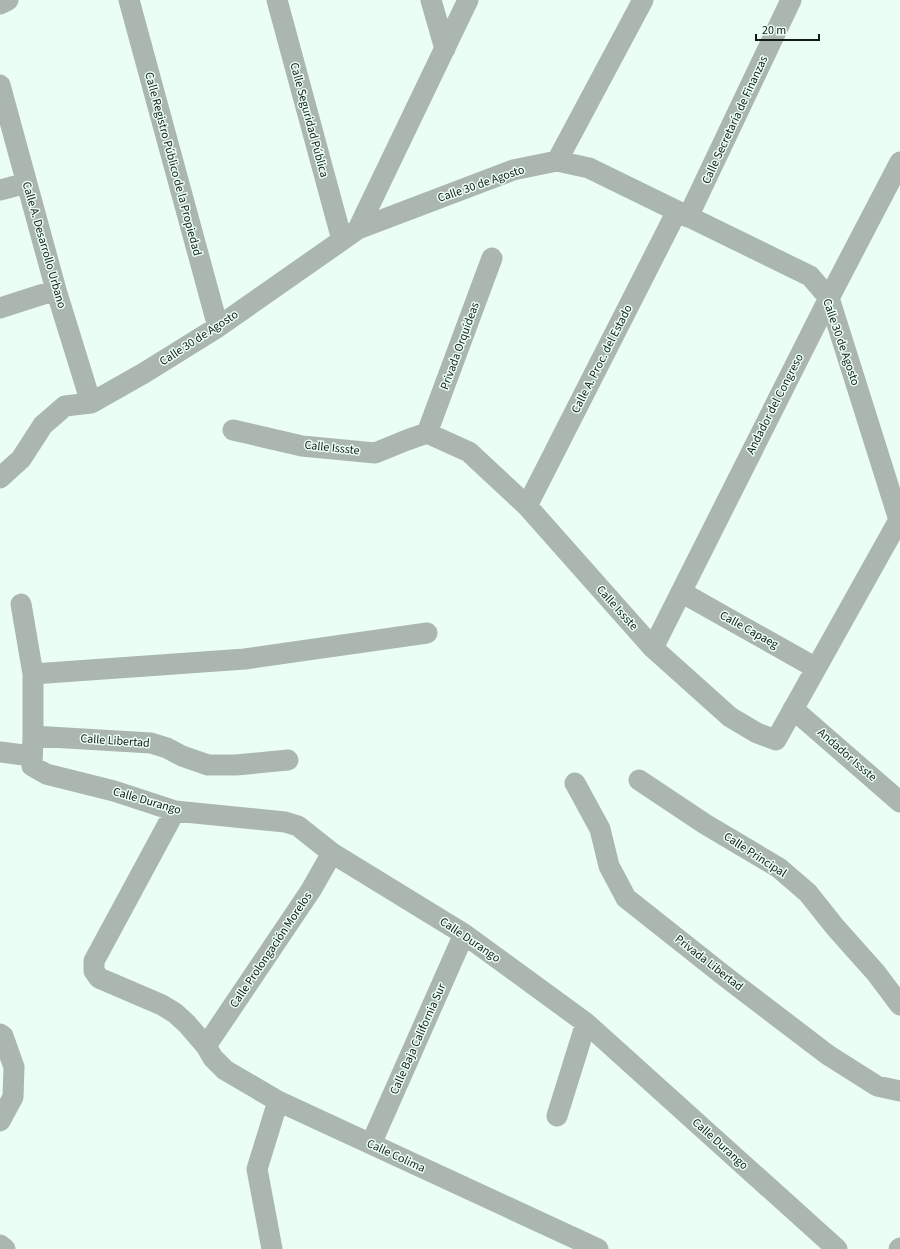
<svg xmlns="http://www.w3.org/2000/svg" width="900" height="1249" font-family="'Source Sans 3',sans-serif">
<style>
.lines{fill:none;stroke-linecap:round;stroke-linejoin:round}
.minor{stroke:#abb6b1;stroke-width:21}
.labels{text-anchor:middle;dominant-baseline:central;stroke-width:3;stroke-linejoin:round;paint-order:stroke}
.street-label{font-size:12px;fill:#111a16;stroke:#eafef4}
</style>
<rect width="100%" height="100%" fill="#eafef4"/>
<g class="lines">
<path class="minor" d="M129,0L218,327
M277,0L342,240
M431,0L445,49
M0,4L8,0
M0,85L56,290L91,403
M557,161L643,0
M0,190L26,183
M688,217L791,0
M358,229L468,0
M0,308L56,290
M233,430L302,446L375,453L407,440L427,433L469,452L527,506L653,648L730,717L757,733L776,740L900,518
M427,433L492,258
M0,478L21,459L43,425L65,406L91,403L144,373L218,327L358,229L513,170L557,161L589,168L810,276L829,298L900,523
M527,506L677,211
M681,592L816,668
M21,604L33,674V736L32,766L46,774L114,791L175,811L285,822L298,826L332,853L464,934L586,1023L837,1249
M653,648L829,298L900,162
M33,674L245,659L427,633
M793,709L900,802
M33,736L151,743L167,748L182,756L208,765H236L288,760
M0,752L31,756
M639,780L705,824L779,868L808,893L835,927L876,973L900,1005
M575,783L600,829L609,866L626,898L727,978L828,1055L877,1086L900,1091
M175,811L94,961V971L99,978L162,1005L175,1013L187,1024L206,1046L213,1058L225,1070L278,1101L598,1249
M0,1034L3,1036L14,1067L13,1097L0,1121
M206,1046L311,890L332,853
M557,1116L586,1023
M371,1144L464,934
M0,1245L5,1249
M272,1249L257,1169L278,1101
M899,1249L900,1248"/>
</g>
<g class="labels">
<g class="street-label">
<text transform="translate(309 120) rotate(75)">Calle Seguridad Pública</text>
<text transform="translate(735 120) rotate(-65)">Calle Secretaría de Finanzas</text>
<text transform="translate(173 164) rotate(75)">Calle Registro Público de la Propiedad</text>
<text transform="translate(481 184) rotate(-19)">Calle 30 de Agosto</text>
<text transform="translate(44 245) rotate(74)">Calle A. Desarrollo Urbano</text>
<text transform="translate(199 338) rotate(-33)">Calle 30 de Agosto</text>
<text transform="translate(841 342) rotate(71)">Calle 30 de Agosto</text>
<text transform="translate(460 346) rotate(-70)">Privada Orquídeas</text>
<text transform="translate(602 359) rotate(-63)">Calle A. Proc. del Estado</text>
<text transform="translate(775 404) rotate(-63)">Andador del Congreso</text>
<text transform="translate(332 448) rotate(6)">Calle Issste</text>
<text transform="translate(617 608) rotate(48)">Calle Issste</text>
<text transform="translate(749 630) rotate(29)">Calle Capaeg</text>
<text transform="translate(115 741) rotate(4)">Calle Libertad</text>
<text transform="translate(847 755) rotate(41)">Andador Issste</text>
<text transform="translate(147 801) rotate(16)">Calle Durango</text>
<text transform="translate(755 855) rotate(33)">Calle Principal</text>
<text transform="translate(470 940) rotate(34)">Calle Durango</text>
<text transform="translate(271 950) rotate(-56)">Calle Prolongación Morelos</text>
<text transform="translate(709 963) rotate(38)">Privada Libertad</text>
<text transform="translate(418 1039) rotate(-66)">Calle Baja California Sur</text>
<text transform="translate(720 1144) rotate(42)">Calle Durango</text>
<text transform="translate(396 1156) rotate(25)">Calle Colima</text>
</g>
</g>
<path d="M756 34v6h63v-6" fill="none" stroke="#111a16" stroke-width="2"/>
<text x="762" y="34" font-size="12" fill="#111a16" stroke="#eafef4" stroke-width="3" paint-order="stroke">20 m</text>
</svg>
